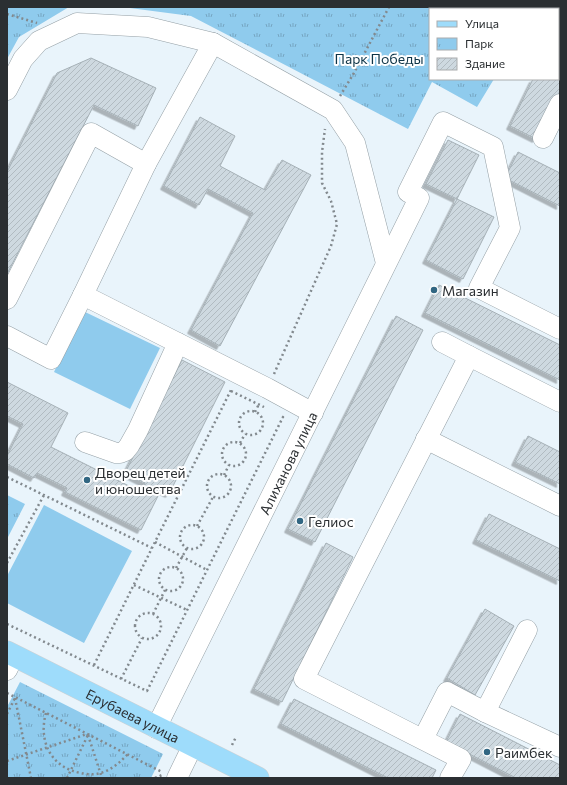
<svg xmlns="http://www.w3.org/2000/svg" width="567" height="785" font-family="Commissioner,sans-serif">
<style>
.grass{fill:#8fcbed}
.park{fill:url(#park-tufts)}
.building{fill:url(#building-hatch);stroke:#a5b0b6;filter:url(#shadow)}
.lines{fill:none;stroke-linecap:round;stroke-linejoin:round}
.minor-casing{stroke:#95a0a6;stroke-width:21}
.major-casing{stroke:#d0d1d2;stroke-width:23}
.path{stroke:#82898e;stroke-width:2.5;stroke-dasharray:2 3;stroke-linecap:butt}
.minor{stroke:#fff;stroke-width:20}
.major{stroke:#9edcfb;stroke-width:22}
.poi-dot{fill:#316682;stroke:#fff;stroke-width:1.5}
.labels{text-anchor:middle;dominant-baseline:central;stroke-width:4;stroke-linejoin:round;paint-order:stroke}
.park-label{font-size:14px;fill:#0e3447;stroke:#fff}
.poi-label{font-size:14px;fill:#2b2f32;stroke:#fff;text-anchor:start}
.street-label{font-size:14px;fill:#2b2f32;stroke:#fff}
</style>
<defs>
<pattern id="park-tufts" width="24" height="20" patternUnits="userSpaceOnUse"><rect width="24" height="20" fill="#8fcbed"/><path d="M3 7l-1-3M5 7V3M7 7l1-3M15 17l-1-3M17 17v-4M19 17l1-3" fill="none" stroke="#75a5c1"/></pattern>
<pattern id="building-hatch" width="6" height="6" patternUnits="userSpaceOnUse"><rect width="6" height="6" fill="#ced9e0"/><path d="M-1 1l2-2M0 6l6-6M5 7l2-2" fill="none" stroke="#b1bbc1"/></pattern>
<filter id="shadow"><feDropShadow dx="-3.5" dy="3.5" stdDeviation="0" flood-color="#0004"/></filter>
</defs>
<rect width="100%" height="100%" fill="#e9f4fb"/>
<path class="grass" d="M83,311L160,348L130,409L54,372Z
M44,505L132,551L84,643L7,603V576Z"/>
<path class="park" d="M7,7H69L19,37L7,59Z
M122,7H477L481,9H430V79H494L477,107L432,82L408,129L191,16Z
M7,495L25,504L7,539Z
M20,682L163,754L151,778H7V707Z"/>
<path class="building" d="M560,25V91L536,139L510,126L533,79H558V29Z
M91,58L156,88L138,126L94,105L7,274V172L57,73Z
M200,117L235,136L220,166L265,190L282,160L311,175L220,346L191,330L253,213L208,189L199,205L164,186Z
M448,140L479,155L457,199L426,184Z
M518,152L560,173V206L505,178Z
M457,199L494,217L463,279L426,260Z
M439,285L560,345V380L425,313Z
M396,316L423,330L315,542L288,529Z
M182,360L225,382L169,494L161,490L141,530L65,492L67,488L37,473L34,478L7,464V456L23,424L7,416V382L68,413L51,447L141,492L145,483L125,473Z
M528,436L560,452V484L515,462Z
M489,514L560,549V581L476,540Z
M326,543L353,557L282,702L254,689Z
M485,609L514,626L475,695L447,678Z
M294,699L436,770L432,778H388L281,724Z
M460,714L560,765V778H516L446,742Z"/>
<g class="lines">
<defs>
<g id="minor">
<path d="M7,90L23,59L39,41L77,23L148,27L213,43L333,110L355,143L386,263"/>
<path d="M543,138L560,104"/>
<path d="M146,164L213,43"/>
<path d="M83,295L267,388L313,413"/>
<path d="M7,299L91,133L146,164L83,295L51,359L7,336"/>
<path d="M442,342L469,356L304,679L461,759L450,778"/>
<path d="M469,356L560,402"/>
<path d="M426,439L560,506"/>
<path d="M85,442L116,453H120L125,451L129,446L138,430L178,343"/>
<path d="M7,670L14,656"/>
<path d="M485,712L560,747"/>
<path id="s1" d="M156,728L419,198L408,192L443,122L493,147L510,228L479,288L560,329"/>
<path d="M423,739L447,692L485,712L527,630"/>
<path d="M177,778L193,745"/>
</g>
<g id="major">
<path id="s2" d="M7,652L258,778"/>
</g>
</defs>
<use href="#minor" class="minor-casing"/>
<use href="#major" class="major-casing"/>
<path class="path" d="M7,14L37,23
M340,96L354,73L389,7
M274,374L331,246L337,224L331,201L322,183V152L325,129
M231,391L264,407
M239 423a12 12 0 1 1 24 0a12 12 0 1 1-24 0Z
M255,412L259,404
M222 454a12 12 0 1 1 24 0a12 12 0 1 1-24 0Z
M240,443L245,434
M207 486a12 12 0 1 1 24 0a12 12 0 1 1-24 0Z
M224,475L229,465
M7,477L152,548
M180 537a12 12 0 1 1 24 0a12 12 0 1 1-24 0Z
M197,526L213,497
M155,542L207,570
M7,563L44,495
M159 579a12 12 0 1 1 24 0a12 12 0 1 1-24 0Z
M176,568L187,548
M134,585L187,610
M135 626a13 13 0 1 1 26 0a13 13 0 1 1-26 0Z
M153,614L165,590
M7,624L147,691L283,417H282
M94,665L152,548L231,390
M121,679L142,638
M7,693L162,772
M15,698L31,778
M46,713C38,741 51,768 81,773C89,775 98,775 106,771C115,767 121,761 128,754
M7,714L15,698
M88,735L102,778
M232,745L236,737
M7,761L87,734
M67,778L88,735
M155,778L162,775"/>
<use href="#minor" class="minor"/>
<use href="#major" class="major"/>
</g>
<g class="poi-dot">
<circle cx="434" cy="290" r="4"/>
<circle cx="87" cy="480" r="4"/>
<circle cx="300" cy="521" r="4"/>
<circle cx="487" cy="752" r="4"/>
</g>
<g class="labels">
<g class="park-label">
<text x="379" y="58">Парк Победы</text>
</g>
<g class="poi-label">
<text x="442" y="290">Магазин</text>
<text x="95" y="472">Дворец детей<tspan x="95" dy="16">и юношества</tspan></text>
<text x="308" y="521">Гелиос</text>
<text x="495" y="752">Раимбек</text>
</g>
<g class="street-label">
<text stroke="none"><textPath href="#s1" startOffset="296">Алиханова улица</textPath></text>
<text stroke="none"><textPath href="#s2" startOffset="141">Ерубаева улица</textPath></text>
</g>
</g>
<rect width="567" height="785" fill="none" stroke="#2b2f32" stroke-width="16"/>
<rect x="429" y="8" width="130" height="72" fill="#ffffff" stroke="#aaacad"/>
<rect x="437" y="21" width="20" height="6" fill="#9edcfb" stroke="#aaacad"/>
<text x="465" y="28" font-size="12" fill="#2b2f32">Улица</text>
<rect x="437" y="38" width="20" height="12" fill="url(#park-tufts)" stroke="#aaacad"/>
<text x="465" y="48" font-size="12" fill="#2b2f32">Парк</text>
<rect x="437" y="58" width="20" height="12" fill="url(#building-hatch)" stroke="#aaacad"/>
<text x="465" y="68" font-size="12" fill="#2b2f32">Здание</text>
</svg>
